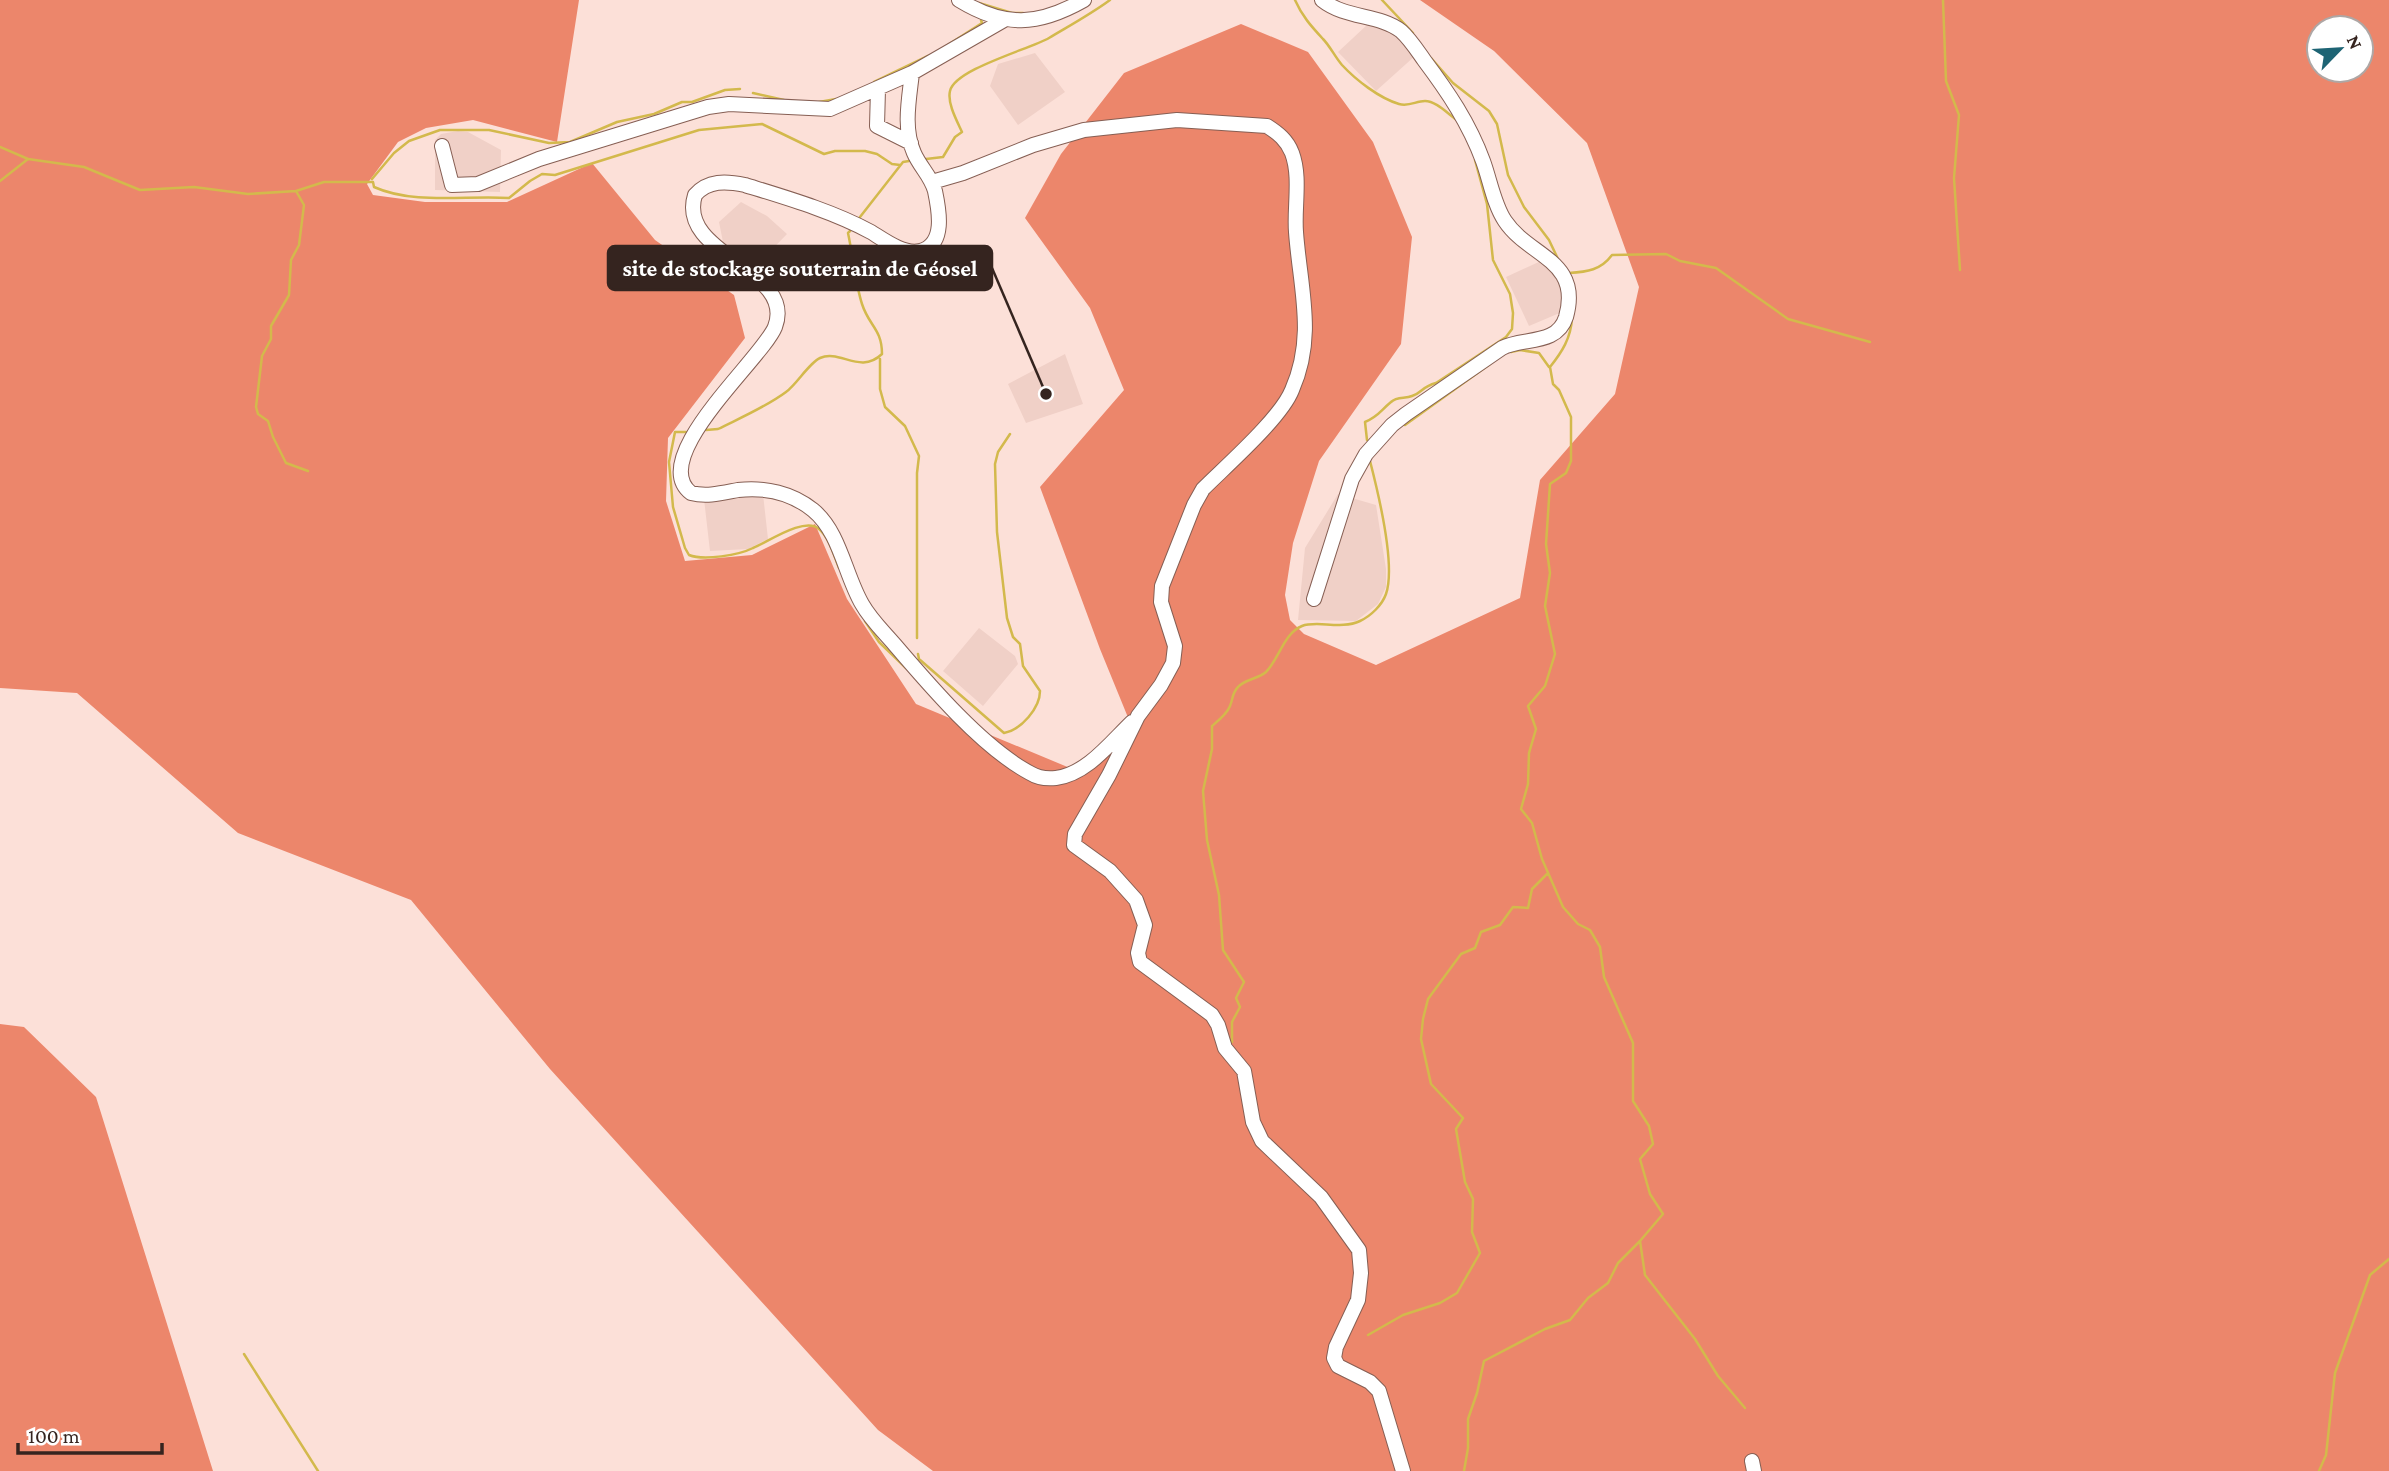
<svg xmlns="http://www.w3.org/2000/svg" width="2389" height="1471" font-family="'Crimson Pro',serif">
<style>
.built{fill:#f0d0c7}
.forest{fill:#ec866b;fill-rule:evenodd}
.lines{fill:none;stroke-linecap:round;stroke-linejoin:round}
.stream{stroke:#d3b94c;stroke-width:2.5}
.minor-casing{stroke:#865f54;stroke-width:16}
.minor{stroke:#fff;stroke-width:14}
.leader{fill:none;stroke:#35241f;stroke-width:2.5}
.callout-dot{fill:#35241f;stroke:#fff;stroke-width:2.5}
.callout{fill:#35241f;stroke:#35241f;stroke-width:2.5}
.callout-label{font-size:23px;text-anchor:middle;font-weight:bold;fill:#fff}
</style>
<rect width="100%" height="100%" fill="#fce0d8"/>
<path class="built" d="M1368,24L1387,29L1416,55L1376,91L1338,52Z
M1035,53L1065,92L1018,125L990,86L998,64Z
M458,131L468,132L501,150L500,192L435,190V140L441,134Z
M741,202L767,216L787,234L757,265L724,247L719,222Z
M1543,260L1563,286L1562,312L1529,326L1506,277Z
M1065,354L1083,404L1026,423L1008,384Z
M763,494L768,539L748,549L710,551L704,499Z
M1338,494L1376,505L1386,569V587L1378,604L1356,621L1298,620L1305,548Z
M979,628L1015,656L1018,664L983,706L943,671Z"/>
<path class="forest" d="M0,0H579L557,142L473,120L426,128L398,142L367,184L373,195L425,202H507L592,163L655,240L734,295L745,338L668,438L666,501L685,561L752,555L815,524L847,599L916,704L1082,773L1136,737L1100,649L1040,487L1124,390L1090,308L1025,218L1061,154L1124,73L1241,24L1308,52L1373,142L1412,237L1401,344L1319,461L1293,543L1285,595L1290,620L1304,634L1376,665L1520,598L1540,480L1615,394L1639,287L1587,143L1494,51L1420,0H2389V1471H933L878,1430L550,1069L411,900L238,833L77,693L0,688ZM2319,28H2361V70H2319Z
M0,1024L24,1027L96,1097L213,1471H0Z"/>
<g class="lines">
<path class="stream" d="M1295,0C1302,16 1311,26 1323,39C1330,46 1335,57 1342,65C1356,80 1379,98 1399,104C1409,107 1416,101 1425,101C1436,101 1448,114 1457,120
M1382,0L1413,33
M1943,0L1946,81L1959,115L1954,178L1960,270
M979,3L1012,13H1023
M943,48L982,23L981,20
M1431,58L1453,83L1489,111L1497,124L1508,175L1524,207L1549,240L1558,259
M874,82L928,56
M753,93L784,100
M819,102L836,99
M0,147L28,159
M926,159L943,157L955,137L962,132C957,121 947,103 950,91C955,69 1030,49 1049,38C1069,26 1091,14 1110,0
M372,179L394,153L409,141L440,130H489L549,143L570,142L617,122L654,114L682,102H692L725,90L740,89
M0,181L28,159L84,167L140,190L194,187L248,194L296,191L324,182H373L374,187C414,205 466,195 509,198L530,181L542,174L555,175L699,130L762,124L824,154L835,151H865L877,154L892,164L900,165
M296,191L304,205L299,245L291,260L289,295L271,326V339L262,356L256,407L258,414L268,421L273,437L286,463L308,471
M860,217L903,162L909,161
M1569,273C1587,272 1601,270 1612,255L1666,254L1680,261L1716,268L1788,319L1870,342
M1572,318C1571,338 1562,352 1550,367L1553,384L1559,390L1571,417V461L1566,473L1550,484L1546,544L1550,573L1545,606L1555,654L1545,686L1528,706L1536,729L1529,753L1528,784L1521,809L1532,823L1542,859L1563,907L1578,924L1590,930L1600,947L1604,977L1633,1043V1101L1649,1126L1653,1144L1640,1159L1650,1194L1663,1214L1640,1241L1645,1275L1695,1339L1718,1376L1745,1408
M1511,352L1520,350L1539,353L1549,367
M880,359V389L885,407L905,426L919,456L917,473V638
M1405,425L1490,364
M706,430L718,429C740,418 766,407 786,392C797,384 809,363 820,358C840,349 860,375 882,354C882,329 869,326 862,304C855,282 853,256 848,233L850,231
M686,432H675L669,462L673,507L685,548L689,555C704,561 739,555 753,548C768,542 805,516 819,529C829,537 834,556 839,568
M1367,440L1365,422C1379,416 1380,411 1391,402C1397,396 1405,399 1412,396C1422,393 1421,387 1436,383L1506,337L1512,329L1513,313L1510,294L1493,260L1487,204L1475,160
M865,621L879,642L906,668
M918,654L919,659L1004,733C1021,730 1040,708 1040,691L1023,666L1020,644L1013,637L1007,618L997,532L995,464L998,452L1010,434
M1232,1042V1022L1240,1007L1236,998L1244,982L1223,950L1219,895L1207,840L1203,791L1212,749V726C1218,721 1227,714 1230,706C1233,699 1232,693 1238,687C1245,679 1258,679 1266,672C1279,659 1284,633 1302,626C1317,620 1341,630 1360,621C1371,616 1382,605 1386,594C1396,565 1378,492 1370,461
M1368,1335L1403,1315L1440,1303L1457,1293L1480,1253L1472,1232L1473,1199L1465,1182L1456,1129L1463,1118L1431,1084L1421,1039L1423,1019L1428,999L1461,954L1475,948L1481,932L1500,925L1513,907L1528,908L1532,889L1548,873
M244,1354L318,1471
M1464,1471L1468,1448V1419L1477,1393L1484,1361L1545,1329L1570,1320L1588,1298L1608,1283L1618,1263L1640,1241
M2319,1471L2326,1455L2335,1373L2370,1275L2389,1259"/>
<defs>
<path id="minor" d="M959,0C1005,28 1038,26 1084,0
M912,73C909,100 903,128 914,153C920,167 931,176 935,191C939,210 946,245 920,251C904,255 884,240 871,232C832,211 787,198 745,185C726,181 708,180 695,195C676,255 797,270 775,327C762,359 646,458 691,493C707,497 722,493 738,490C765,487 792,493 813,510C840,532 845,575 862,604C871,620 884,632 895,645C930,686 983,748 1030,773C1038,778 1047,779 1056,778C1087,774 1111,742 1132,722
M878,89L877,126L911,143
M442,146L452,185L478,184L539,159L708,107L729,104L830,109L912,73L1004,20
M932,182L963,173L1033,145L1084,130L1177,120L1267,126C1278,133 1287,140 1292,153C1301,177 1294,207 1296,232C1300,288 1316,336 1292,390C1281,418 1226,466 1203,489L1194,505L1162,586L1161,602L1175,646L1173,663L1161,685L1138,716L1109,775L1075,834L1074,845L1110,871L1136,900L1145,925L1138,953L1140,962L1212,1015L1218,1025L1225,1048L1244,1071L1253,1122L1262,1141L1321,1197L1359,1250L1361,1273L1358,1300L1336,1347L1334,1358L1338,1366L1370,1382L1379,1391L1403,1471
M1314,599L1352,479L1366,454L1392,425L1406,414L1502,348C1523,337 1557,346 1566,317C1582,260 1529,257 1505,221C1494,205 1490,180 1483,161C1469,123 1448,92 1424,60C1417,50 1410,39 1401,31C1379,14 1346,19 1322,0
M1752,1461L1754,1471"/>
</defs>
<use href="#minor" class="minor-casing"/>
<use href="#minor" class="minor"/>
</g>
<path class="leader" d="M1046 394L992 268"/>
<circle class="callout-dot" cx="1046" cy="394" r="7"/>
<rect class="callout" x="608" y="246" width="384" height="44" rx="7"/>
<g class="callout-label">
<text x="800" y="276">site de stockage souterrain de Géosel</text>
</g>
<g transform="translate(2340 49) rotate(65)"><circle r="33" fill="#ffffff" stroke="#aea7a5" stroke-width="2"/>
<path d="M0-5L12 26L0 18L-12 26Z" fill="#1e6474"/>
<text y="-10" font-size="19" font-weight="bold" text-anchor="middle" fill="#35241f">N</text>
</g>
<path d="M18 1443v10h144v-10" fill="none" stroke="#35241f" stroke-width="3.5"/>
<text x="28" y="1443" font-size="21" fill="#35241f" stroke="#ffffff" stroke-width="5" paint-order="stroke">100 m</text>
</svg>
